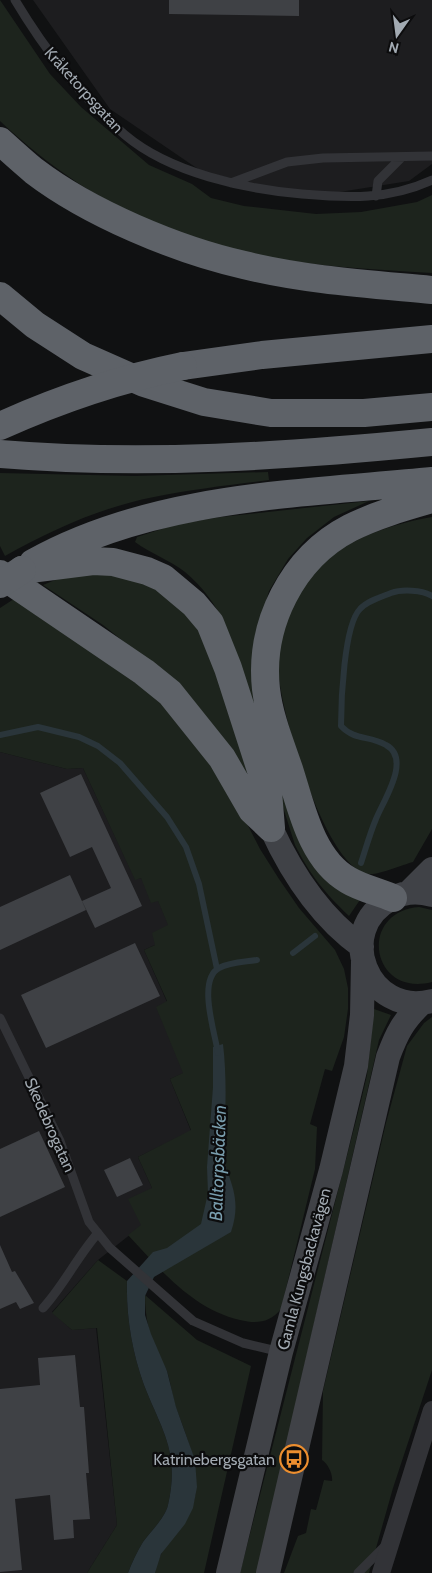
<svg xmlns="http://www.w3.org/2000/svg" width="432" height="1573" font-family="Cabin,sans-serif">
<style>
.built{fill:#1d1d1f}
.green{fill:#1d241d}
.water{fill:#2a353a}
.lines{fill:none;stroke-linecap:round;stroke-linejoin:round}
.stream{stroke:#2a353a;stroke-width:6}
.building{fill:#3f4145}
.lane{stroke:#323337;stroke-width:9}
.street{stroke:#323337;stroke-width:18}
.secondary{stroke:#404247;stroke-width:24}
.highway{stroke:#5e6268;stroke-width:28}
.highway-bridge{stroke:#5e6268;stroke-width:28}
.labels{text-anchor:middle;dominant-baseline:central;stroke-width:4.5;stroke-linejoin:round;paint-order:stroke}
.street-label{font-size:16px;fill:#a2aab2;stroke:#0c0c0d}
.poi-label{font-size:16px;fill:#a2aab2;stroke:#0c0c0d;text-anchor:end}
.water-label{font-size:18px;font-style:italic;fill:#799dad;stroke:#0c0c0d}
</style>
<rect width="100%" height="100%" fill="#101112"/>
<path class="built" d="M33,0H432V164L409,181L308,197L201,171L110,109Z
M0,752L67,769L83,768L135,879L141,878L158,900L169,926L155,945L144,950L167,1002L157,1007L184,1073L170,1079L191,1131L138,1157L152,1188L141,1226L98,1260L52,1312L72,1330L96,1328L117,1525L87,1573H0Z"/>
<path class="green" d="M0,0L50,74L81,107L149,165L192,184L211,198L244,206L316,214L361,212L417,202L432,195V273C344,268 251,263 167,230C106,206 48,166 0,121Z
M268,472L269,480C230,485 192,489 154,497C102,507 51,530 5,556L0,546V473L135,476Z
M369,501L334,517L307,538L288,559L269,591L259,625L290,804L364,894L349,916C325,893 310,875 295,845L225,624C215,604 203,587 185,572C170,560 151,554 135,542L137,537L177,524L221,517Z
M432,517V829L413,862C402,865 379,875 369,874C325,871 276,700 278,662C278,639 287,610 300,590C330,544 381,526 432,517Z
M106,573L158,586L196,624L205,642L243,751L252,790L128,645L103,625L43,585L60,578Z
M17,597L130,672L195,736L237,804L260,849L279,879L299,908L335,950L344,969L348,988V1009L344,1037L332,1071L325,1069L310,1124L317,1127L315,1169L281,1309C270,1323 256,1324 240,1320C192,1309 160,1269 128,1235L141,1225L128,1199L152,1188L138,1157L191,1130L170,1079L183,1073L156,1007L167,1001L144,950L155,945L152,933L168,925L158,901L151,903L141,878L135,880L83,768L67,769L0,752V608Z
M419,907L432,910V982C371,998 357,912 419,907Z
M374,1009L391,1015L379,1040L257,1573H240L361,1101L367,1075Z
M432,1017V1370L393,1488L369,1573H284L298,1536L306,1533L311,1509L316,1510L324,1480L332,1481C333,1474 328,1464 322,1460L323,1391L386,1123L407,1046L424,1023Z
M98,1260L127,1281C126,1316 132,1352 144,1385C162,1431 180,1452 168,1505C165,1518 151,1531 143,1542C137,1552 132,1562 128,1573H87L117,1525L97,1328L72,1330L52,1313Z
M145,1295L197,1340L251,1366L204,1573H155C160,1539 193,1527 196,1489C198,1464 185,1431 176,1408C172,1396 171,1383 167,1371C164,1365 160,1360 158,1355C149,1335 145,1316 145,1295Z"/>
<path class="water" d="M223,1044C226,1069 226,1096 225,1121C224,1127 222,1133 222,1140C222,1177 245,1190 231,1232L154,1277L145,1296V1315L151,1334L167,1371L176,1407L195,1460L197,1487L193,1508L185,1524L161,1554L155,1573H128C132,1562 137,1552 143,1542C151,1531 165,1518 168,1505C180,1452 162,1431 144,1385C132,1352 126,1316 127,1281L153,1252L167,1248L201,1224L208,1193L207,1167L213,1087V1047Z"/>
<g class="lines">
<path class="stream" d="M0,735L38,727L79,737L98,746L120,763L167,817L186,847L199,884L217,969
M361,863C366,848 370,833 376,819C383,801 412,759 386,745C369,735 355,741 341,726C341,702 344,625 360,609C367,601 381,597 391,593C402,589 422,590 432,596
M293,953L315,936
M218,1053C215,1033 197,980 219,968C230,962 245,962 257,960"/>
</g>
<path class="building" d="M169,0H299V16L169,14Z
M81,774L142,906L95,928L82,901L111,888L92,847L70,857L40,793Z
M70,875L86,910L0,950V907Z
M135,943L160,996L46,1048L21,995Z
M39,1131L65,1187L0,1217V1149Z
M130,1158L143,1185L117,1197L104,1170Z
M0,1245L12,1272L15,1271L34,1303L20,1309L16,1302L0,1309Z
M75,1355L80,1407H84L89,1473H86L90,1519L73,1520L74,1538L54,1540L50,1495L15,1499L22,1570L0,1572V1389L40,1385L38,1358Z"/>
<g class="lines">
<path class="lane" d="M15,0C43,47 83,100 125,135C170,173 245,189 302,194C349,198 388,200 432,180
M231,183L287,162L323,158L432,156
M376,196L378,181L401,158
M0,1018L60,1141L89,1222L110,1248L193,1321L243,1343L281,1352
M43,1308C64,1285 77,1257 98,1233
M358,1573L384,1547"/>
<path class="street" d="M381,1573L432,1410"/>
<path class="secondary" d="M271,828C292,874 320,917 362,947
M408,893L432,869
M432,895C418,891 403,892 391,899C333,930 368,1018 432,1001
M228,1573L281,1352L331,1170L356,1066L362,1015L363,962
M268,1573L388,1057C397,1033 403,1021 422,1003"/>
<path class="highway" d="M0,141C11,151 22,161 34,171C89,213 177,250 244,265C305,280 369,284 432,290
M0,296L35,325L83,356L144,383L204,402L271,413H364L432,407
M183,366L262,355L432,339
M0,454C144,466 288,456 432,442
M33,563C153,496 298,494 432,481
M22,570L93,561L113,562L147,571L163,578L194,604L210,623L228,668L268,792L271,828
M0,574L144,672L170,693L222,758L252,810L271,828
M393,898C379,892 361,888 348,880C311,859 301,806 289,769C280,743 269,716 266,689C259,625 292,558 350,528C376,515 404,507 432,499"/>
<path class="highway-bridge" d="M0,426C60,399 119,379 183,366
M0,584L22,570"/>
</g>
<defs>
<symbol id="bus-ring" viewBox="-11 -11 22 22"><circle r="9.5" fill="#0c0c0d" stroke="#ec8e2f" stroke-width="1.5"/><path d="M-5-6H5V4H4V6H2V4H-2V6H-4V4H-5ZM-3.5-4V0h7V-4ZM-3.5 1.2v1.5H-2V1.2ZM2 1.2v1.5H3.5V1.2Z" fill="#ec8e2f"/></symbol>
</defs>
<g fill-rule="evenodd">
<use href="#bus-ring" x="278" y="1443" width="32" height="32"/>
</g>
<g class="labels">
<g class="street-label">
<text transform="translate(84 90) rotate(48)">Kråketorpsgatan</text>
<text transform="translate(50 1125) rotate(66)">Skedebrogatan</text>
<text transform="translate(304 1269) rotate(-75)">Gamla Kungsbackavägen</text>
</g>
<g class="poi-label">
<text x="275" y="1459">Katrinebergsgatan</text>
</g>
<g class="water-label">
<text transform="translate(218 1163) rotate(-88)">Balltorpsbäcken</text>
</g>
</g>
<g transform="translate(397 35) rotate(194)" stroke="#0c0c0d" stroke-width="4" paint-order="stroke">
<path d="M0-4L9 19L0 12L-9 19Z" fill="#a2aab2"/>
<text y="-8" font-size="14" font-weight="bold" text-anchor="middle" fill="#a2aab2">N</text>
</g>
</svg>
